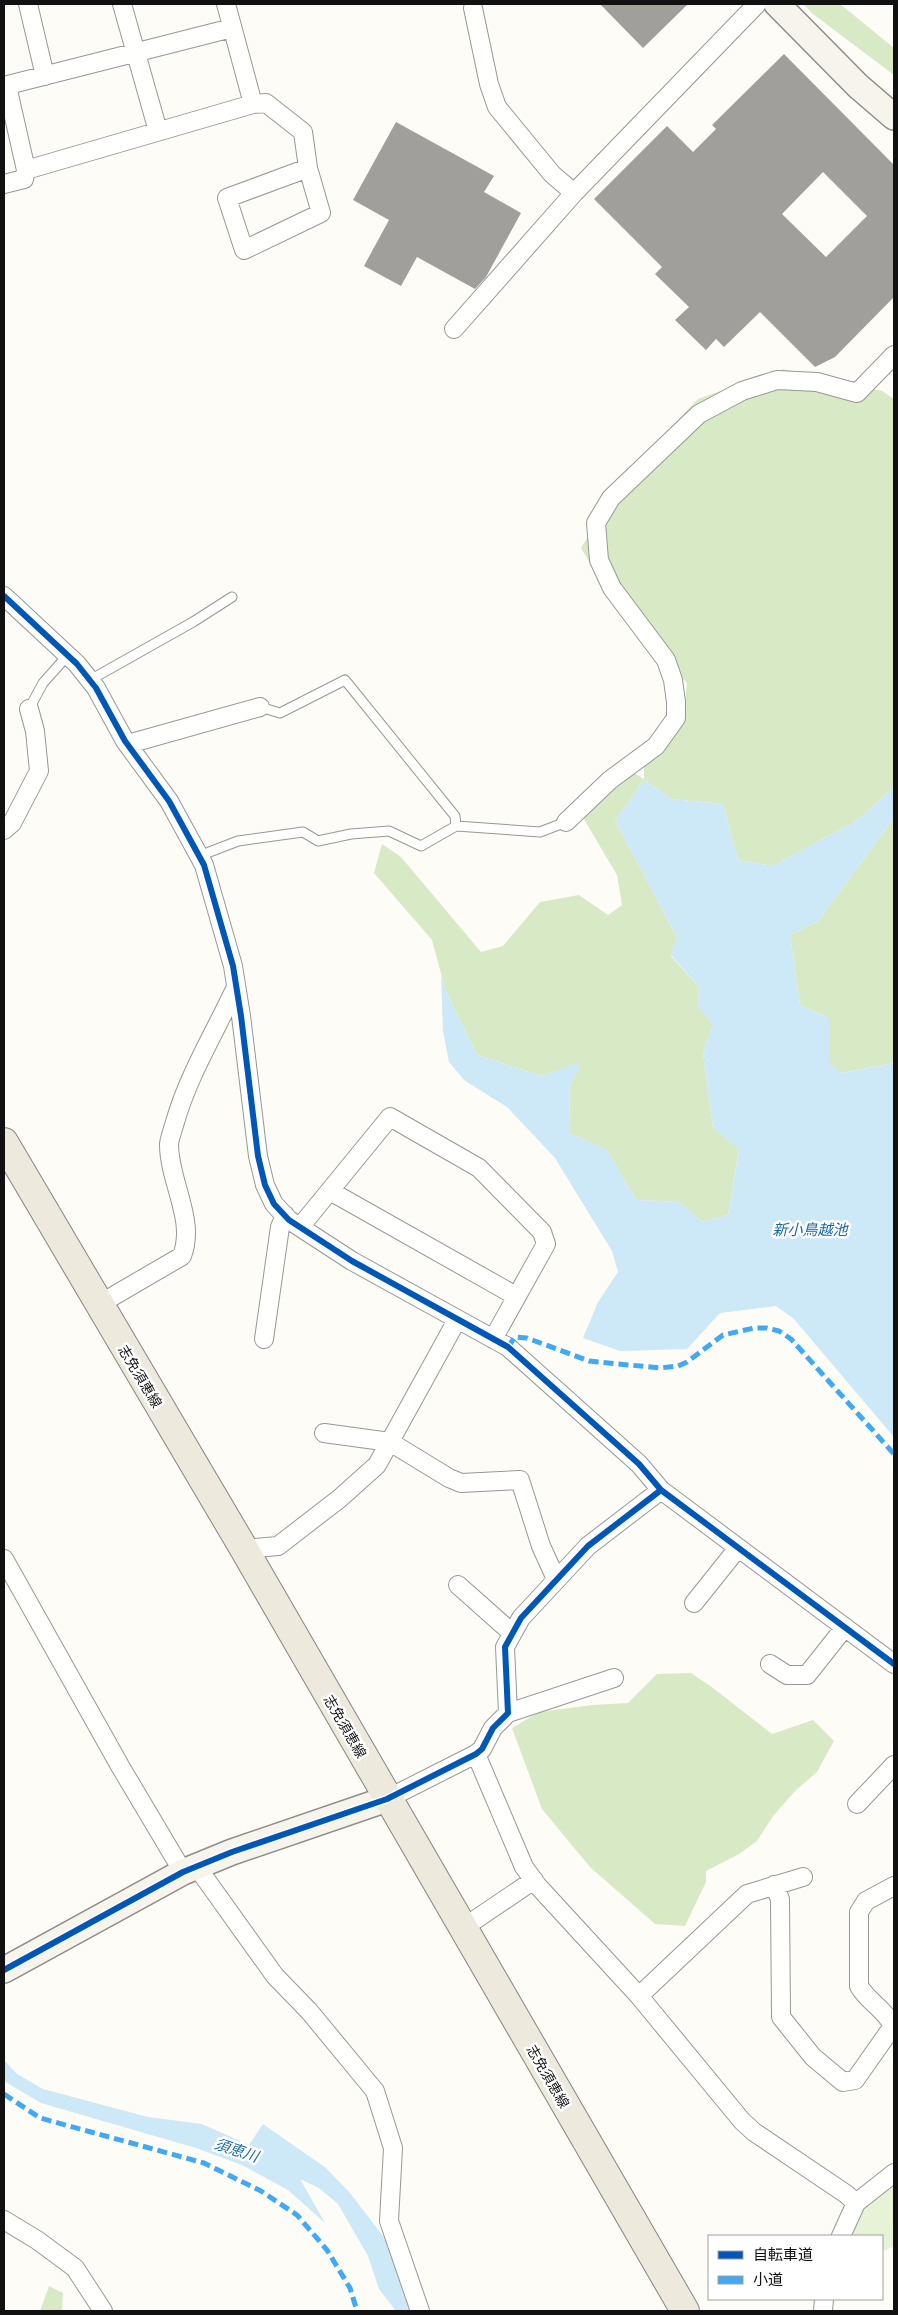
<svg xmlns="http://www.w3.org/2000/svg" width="898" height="2315" font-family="Georgia,'Noto Sans JP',serif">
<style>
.green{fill:#e7f3d7}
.forest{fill:#d8eac5}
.water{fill:#cde8f7}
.building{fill:#a19f9c;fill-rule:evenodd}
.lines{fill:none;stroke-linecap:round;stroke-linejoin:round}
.lane-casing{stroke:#979795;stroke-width:11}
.street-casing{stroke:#979795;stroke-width:20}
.secondary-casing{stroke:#8e8d8b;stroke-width:28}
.primary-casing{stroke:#858482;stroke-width:30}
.lane{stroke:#fffffe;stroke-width:9}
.street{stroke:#fffffe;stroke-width:18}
.secondary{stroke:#f6f4eb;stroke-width:25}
.primary{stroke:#ede9dc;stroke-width:28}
.quiet{stroke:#3fa9f5;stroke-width:5;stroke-dasharray:10 5;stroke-linecap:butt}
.cycleway-casing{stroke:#fff;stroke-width:9}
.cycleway{stroke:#0057b8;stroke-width:6}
.labels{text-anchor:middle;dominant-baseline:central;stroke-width:5;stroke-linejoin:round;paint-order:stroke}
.street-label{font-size:14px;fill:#111;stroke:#fff}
.water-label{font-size:15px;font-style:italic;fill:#1768a6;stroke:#fff}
</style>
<rect width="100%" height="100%" fill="#fdfcf7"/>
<path class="green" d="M894,2184V2246L882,2252V2236H847L860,2212Z"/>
<path class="forest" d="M803,4H840L894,48V75L813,14Z
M783,369L882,391L894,399V787L859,819L773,866L738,860L723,804L672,799L644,780L615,821L677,937L671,956L699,987L698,1006L713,1025L703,1053L713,1127L739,1149L728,1215L702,1222L679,1202L636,1200L607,1150L569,1133L570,1087L580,1063L541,1076L477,1055L446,992L432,940L374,873L382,844L401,857L481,952L503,946L540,902L579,895L608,915L622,905L617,875L582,816L634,773L644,779V766L682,726L687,683L620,614L581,548L627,473L698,399Z
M894,818V1063L842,1073L829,1063V1018L800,1005L790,935L818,921Z
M691,1673L713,1688L772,1734L813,1720L834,1741L817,1772L795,1791L773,1816L757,1841L739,1854L706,1871V1882L685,1926L655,1924L590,1867L542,1809L512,1728L539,1712L593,1705L628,1703L657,1674Z
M49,2286L63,2293L62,2311H40Z"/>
<path class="water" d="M644,780L672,799L723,804L738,860L773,866L859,819L894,787V818L818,921L790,935L800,1005L829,1018V1063L843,1073L894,1063V1437L793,1318L776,1306L720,1313L687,1349L620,1351L583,1338L598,1302L618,1272L612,1251L555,1158L507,1107L464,1080L449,1062L443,1031L441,975L446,992L477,1055L541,1076L581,1062L570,1087L569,1133L607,1150L636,1200L679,1202L702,1222L728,1215L739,1150L713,1127L703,1053L713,1025L698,1007L699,987L671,955L677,937L615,821Z
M4,2060L17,2074L43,2089L148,2117L202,2124L249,2145L263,2124L326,2168L350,2193L386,2240L401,2275L411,2311H396L379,2289L368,2256L338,2204L319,2188L300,2179L325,2223L288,2190L242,2165L196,2148L41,2103L4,2081Z"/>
<path class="building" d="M600,4H688L643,48Z
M784,54L894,165V297L835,357L815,367L760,312L724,347L716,339L706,350L675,320L689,307L655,274L662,267L594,199L667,126L693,152L716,129L712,125ZM823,172L867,216L826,257L782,214Z
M396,122L494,176L484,192L521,213L486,277L475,289L417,257L401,286L364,266L389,220L353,200Z"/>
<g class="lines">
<defs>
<path id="lane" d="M90,680L193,622L232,597
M29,709L43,683L68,655
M456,826L540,832L566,822
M199,856L238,841L303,832L318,841L351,834L389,831L421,846L456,826L455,816L345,680L280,713L260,707"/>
<path id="street" d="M28,4L45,76
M122,4L158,131
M473,8L489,84L497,107L552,174L574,193L757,4
M4,86L232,28
M7,86L26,170L253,104L226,4
M253,104L266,103L303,132L308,168L321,213L244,250L227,198L308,168
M4,184L24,179L26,170
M454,329L574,193
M4,596L77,664L96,688L125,741L169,801L204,865L233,966L241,1016L258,1156L265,1185L274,1204L289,1220L352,1261L508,1347L639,1464L661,1490L894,1664
M128,744L260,707
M566,822L610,780L656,746L676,718V702L673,680L666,660L612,588L599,560L596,523L611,498L699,414L742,391L777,380L817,382L857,393L894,355
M4,830L12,823L39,771L35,731L29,709
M330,1191L516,1296
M300,1227L390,1117L479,1168L542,1232L546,1244L493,1339
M98,1305L182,1256C196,1220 169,1182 169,1144C170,1137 173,1129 175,1122C188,1076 216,1030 236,987
M264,1339L280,1227L285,1215
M324,1433L390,1442L449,1478L461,1483L520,1480L541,1546L556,1579
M244,1549L278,1546L339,1499L377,1465L457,1320
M4,1559L120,1766L183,1872
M458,1585L512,1633
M694,1603L738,1548
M770,1664L787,1675H807L845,1627
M508,1713L614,1678
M476,1754L524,1867L537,1885L639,1996L742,2121L754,2132L846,2194L856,2203
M387,1799L476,1754L482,1749L493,1728L508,1713L505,1647L521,1618L588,1546L661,1490
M857,1804L894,1765
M197,1867L275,1976L309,2011L375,2091L393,2148L389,2221L420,2311
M774,1885L780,1899L781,2017L813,2057L843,2082L855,2080L893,2026C885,2009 868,2002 859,1986V1912L866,1901L894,1886
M463,1928L534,1880
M639,1996L747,1894L803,1877
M4,2220L37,2240L75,2268L103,2311
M841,2236L856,2203L894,2173
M823,2311L824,2299"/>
<path id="secondary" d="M777,4L858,86L894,117
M4,1970L183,1872L232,1852L387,1799"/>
<path id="primary" d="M4,1142L244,1549L685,2311"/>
</defs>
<use href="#lane" class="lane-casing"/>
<use href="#street" class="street-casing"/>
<use href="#secondary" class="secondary-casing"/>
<use href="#primary" class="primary-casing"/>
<use href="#lane" class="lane"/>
<use href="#street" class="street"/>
<use href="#secondary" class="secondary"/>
<use href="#primary" class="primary"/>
<path class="quiet" d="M508,1347L515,1337L527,1338L589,1361L660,1368L678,1366L687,1362L723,1335L754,1328H767L779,1331L791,1339L894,1454
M4,2094L40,2118L204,2163L261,2191L297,2215L327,2250L350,2288L357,2311"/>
<defs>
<path id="cycleway" d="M4,596L77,664L96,688L125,741L169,801L204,865L233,966L241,1016L258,1156L265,1185L274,1204L289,1220L352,1261L508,1347L639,1464L661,1490L894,1664
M4,1970L183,1872L232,1852L387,1799L476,1754L482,1749L493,1728L508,1713L505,1647L521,1618L588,1546L661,1490"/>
</defs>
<use href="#cycleway" class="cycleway-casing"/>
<use href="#cycleway" class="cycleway"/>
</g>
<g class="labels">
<g class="street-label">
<text transform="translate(141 1376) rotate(59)">志免須恵線</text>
<text transform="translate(346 1726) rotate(60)">志免須恵線</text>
<text transform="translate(549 2076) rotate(60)">志免須恵線</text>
</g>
<g class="water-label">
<text x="810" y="1228">新小鳥越池</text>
<text transform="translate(237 2149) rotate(18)">須恵川</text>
</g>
</g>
<rect width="898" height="2315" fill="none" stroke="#111111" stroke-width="10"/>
<rect x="708" y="2235" width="175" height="65" fill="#ffffff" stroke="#a0a0a0"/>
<rect x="718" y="2251" width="25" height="8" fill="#0057b8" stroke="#a0a0a0"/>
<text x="753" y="2260" font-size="15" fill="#111111">自転車道</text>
<rect x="718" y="2276" width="25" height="8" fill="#3fa9f5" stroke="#a0a0a0"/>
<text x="753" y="2285" font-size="15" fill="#111111">小道</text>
</svg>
